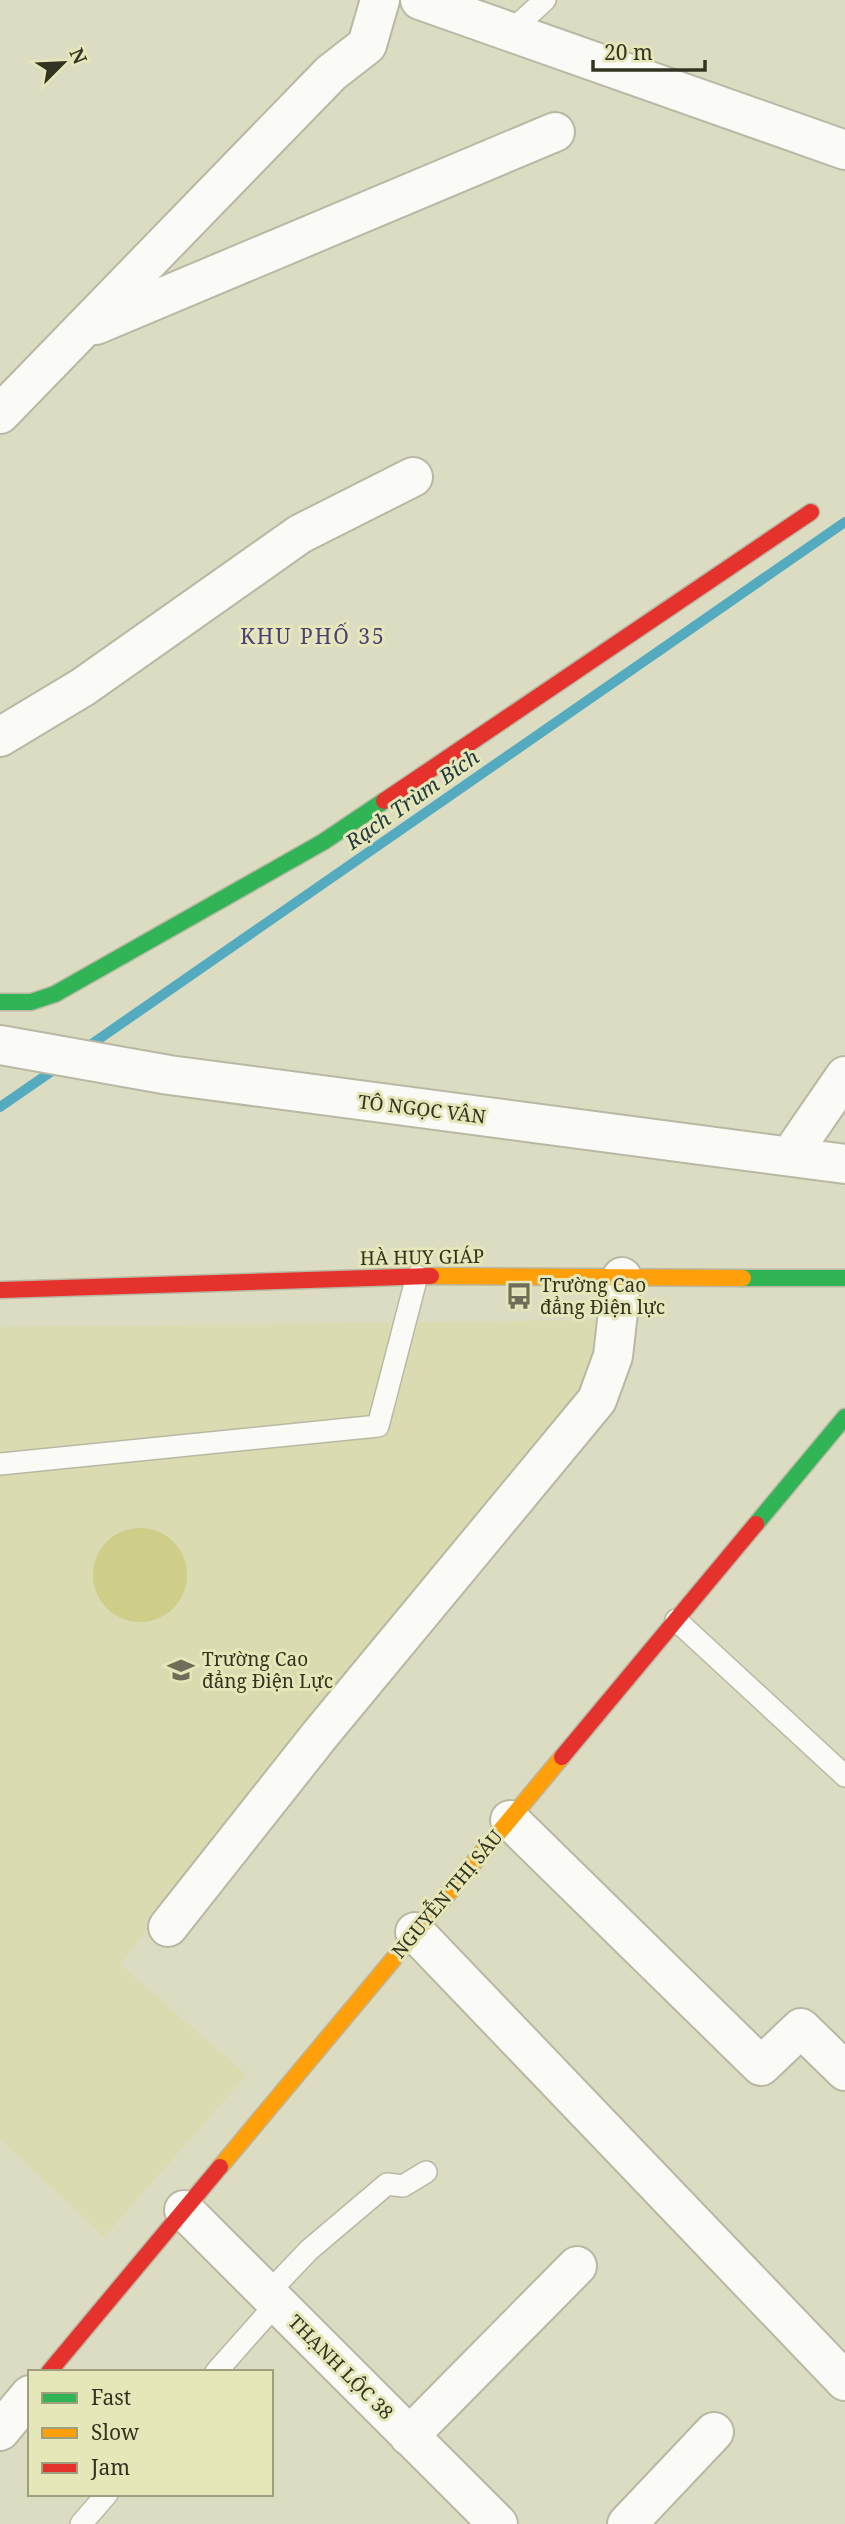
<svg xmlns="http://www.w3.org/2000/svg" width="845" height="2524" font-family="'Noto Serif',serif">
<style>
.built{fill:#dbdbb2}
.green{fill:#cfce89}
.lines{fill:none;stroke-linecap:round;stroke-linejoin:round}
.stream{stroke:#54aabf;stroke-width:10}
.lane-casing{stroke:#b8b8a4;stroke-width:24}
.street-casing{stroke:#b8b8a4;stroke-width:42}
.fast-casing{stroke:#b8b8a4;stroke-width:19}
.slow-casing{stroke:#b8b8a4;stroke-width:19}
.jam-casing{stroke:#b8b8a4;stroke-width:19}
.lane{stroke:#fafaf6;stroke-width:21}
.street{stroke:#fafaf6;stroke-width:38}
.fast{stroke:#30b455;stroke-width:16}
.slow{stroke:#ff9f0a;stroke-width:16}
.jam{stroke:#e5322d;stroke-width:16}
.labels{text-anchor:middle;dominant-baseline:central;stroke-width:6;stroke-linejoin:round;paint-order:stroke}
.street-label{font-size:19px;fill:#333321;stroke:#e6e7b8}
.poi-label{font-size:19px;fill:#333321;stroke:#e6e7b8;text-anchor:start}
.neighbourhood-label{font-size:21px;letter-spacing:2px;fill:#493f7c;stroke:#e6e7b8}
.water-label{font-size:21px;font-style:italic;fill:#233a45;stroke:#e6e7b8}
</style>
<rect width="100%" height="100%" fill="#dcdcc2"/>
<path class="built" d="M596,1320L605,1374L120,1964L247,2075L104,2237L0,2139V1327Z"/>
<path class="green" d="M93 1575a47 47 0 1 1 94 0a47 47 0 1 1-94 0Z"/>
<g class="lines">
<path class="stream" d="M83,1050L845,522
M0,1107L61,1065"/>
<defs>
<path id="lane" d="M510,32L545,0
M0,1464L378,1426L417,1276
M676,1620L845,1776
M268,2293L309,2250L387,2184L403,2186L426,2172
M216,2372L277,2303
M81,2524L107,2494"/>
<path id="street" d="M420,0L845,150
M96,325L555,132
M0,414L331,73L367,45L380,0
M0,737L83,687L300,534L413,477
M0,1045L169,1075L845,1164
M790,1156L845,1076
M510,1820L761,2066L801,2028L845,2071
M168,1927L319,1736L597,1400L613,1356L622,1277
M415,1932L845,2381
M184,2210L498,2524
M0,2431L30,2395
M409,2436L577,2266
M627,2524L714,2432"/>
<path id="fast" d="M0,1002H31L55,994L323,842L384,801
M743,1278H845
M756,1524L845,1417"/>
<path id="slow" d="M431,1276L743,1278
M220,2167L562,1757"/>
<path id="jam" d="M384,801L811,512
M0,1290L431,1276
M562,1757L756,1524
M49,2372L220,2167"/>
</defs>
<use href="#lane" class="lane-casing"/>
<use href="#street" class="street-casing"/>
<use href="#fast" class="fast-casing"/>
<use href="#slow" class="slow-casing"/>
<use href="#jam" class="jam-casing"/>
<use href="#lane" class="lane"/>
<use href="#street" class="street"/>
<use href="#fast" class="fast"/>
<use href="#slow" class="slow"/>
<use href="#jam" class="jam"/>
</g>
<defs>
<symbol id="bus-bare" viewBox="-9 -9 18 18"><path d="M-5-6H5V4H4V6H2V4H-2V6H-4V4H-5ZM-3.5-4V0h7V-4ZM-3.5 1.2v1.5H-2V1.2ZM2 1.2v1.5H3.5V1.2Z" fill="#6e6e59" stroke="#e6e7b8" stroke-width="2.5" paint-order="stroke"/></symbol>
<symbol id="university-bare" viewBox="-9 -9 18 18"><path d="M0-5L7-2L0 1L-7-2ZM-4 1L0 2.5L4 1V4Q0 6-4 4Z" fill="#6e6e59" stroke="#e6e7b8" stroke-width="2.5" paint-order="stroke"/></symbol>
</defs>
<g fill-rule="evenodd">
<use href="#bus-bare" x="500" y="1277" width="38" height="38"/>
<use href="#university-bare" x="162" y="1651" width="38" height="38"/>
</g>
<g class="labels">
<g class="street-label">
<text transform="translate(422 1109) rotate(7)">TÔ NGỌC VÂN</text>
<text transform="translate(422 1257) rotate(-1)">HÀ HUY GIÁP</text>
<text transform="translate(447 1894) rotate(-50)">NGUYỄN THỊ SÁU</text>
<text transform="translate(341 2367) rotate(45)">THẠNH LỘC 38</text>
</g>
<g class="poi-label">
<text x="540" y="1285">Trường Cao<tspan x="540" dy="22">đẳng Điện lực</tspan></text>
<text x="202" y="1659">Trường Cao<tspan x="202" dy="22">đẳng Điện Lực</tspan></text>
</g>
<g class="neighbourhood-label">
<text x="313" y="636">KHU PHỐ 35</text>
</g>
<g class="water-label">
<text transform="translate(412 799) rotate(-35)">Rạch Trùm Bích</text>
</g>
</g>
<rect x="28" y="2370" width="245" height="126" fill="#e6e7b8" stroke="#9e9f7c" stroke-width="2"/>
<rect x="42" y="2393" width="35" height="10" fill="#30b455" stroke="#9e9f7c" stroke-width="2"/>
<text x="91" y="2405" font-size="21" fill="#333321">Fast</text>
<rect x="42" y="2428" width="35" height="10" fill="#ff9f0a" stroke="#9e9f7c" stroke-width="2"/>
<text x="91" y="2440" font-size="21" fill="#333321">Slow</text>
<rect x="42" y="2463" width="35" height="10" fill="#e5322d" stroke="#9e9f7c" stroke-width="2"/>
<text x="91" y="2475" font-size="21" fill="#333321">Jam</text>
<g transform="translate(63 63) rotate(66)" stroke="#e6e7b8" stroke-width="5" paint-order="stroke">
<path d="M0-5L12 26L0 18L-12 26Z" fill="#333321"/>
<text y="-10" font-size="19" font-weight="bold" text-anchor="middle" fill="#333321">N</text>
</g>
<path d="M593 60v10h112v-10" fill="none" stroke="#333321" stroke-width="3.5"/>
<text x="604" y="60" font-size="21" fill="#333321" stroke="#e6e7b8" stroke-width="5" paint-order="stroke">20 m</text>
</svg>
